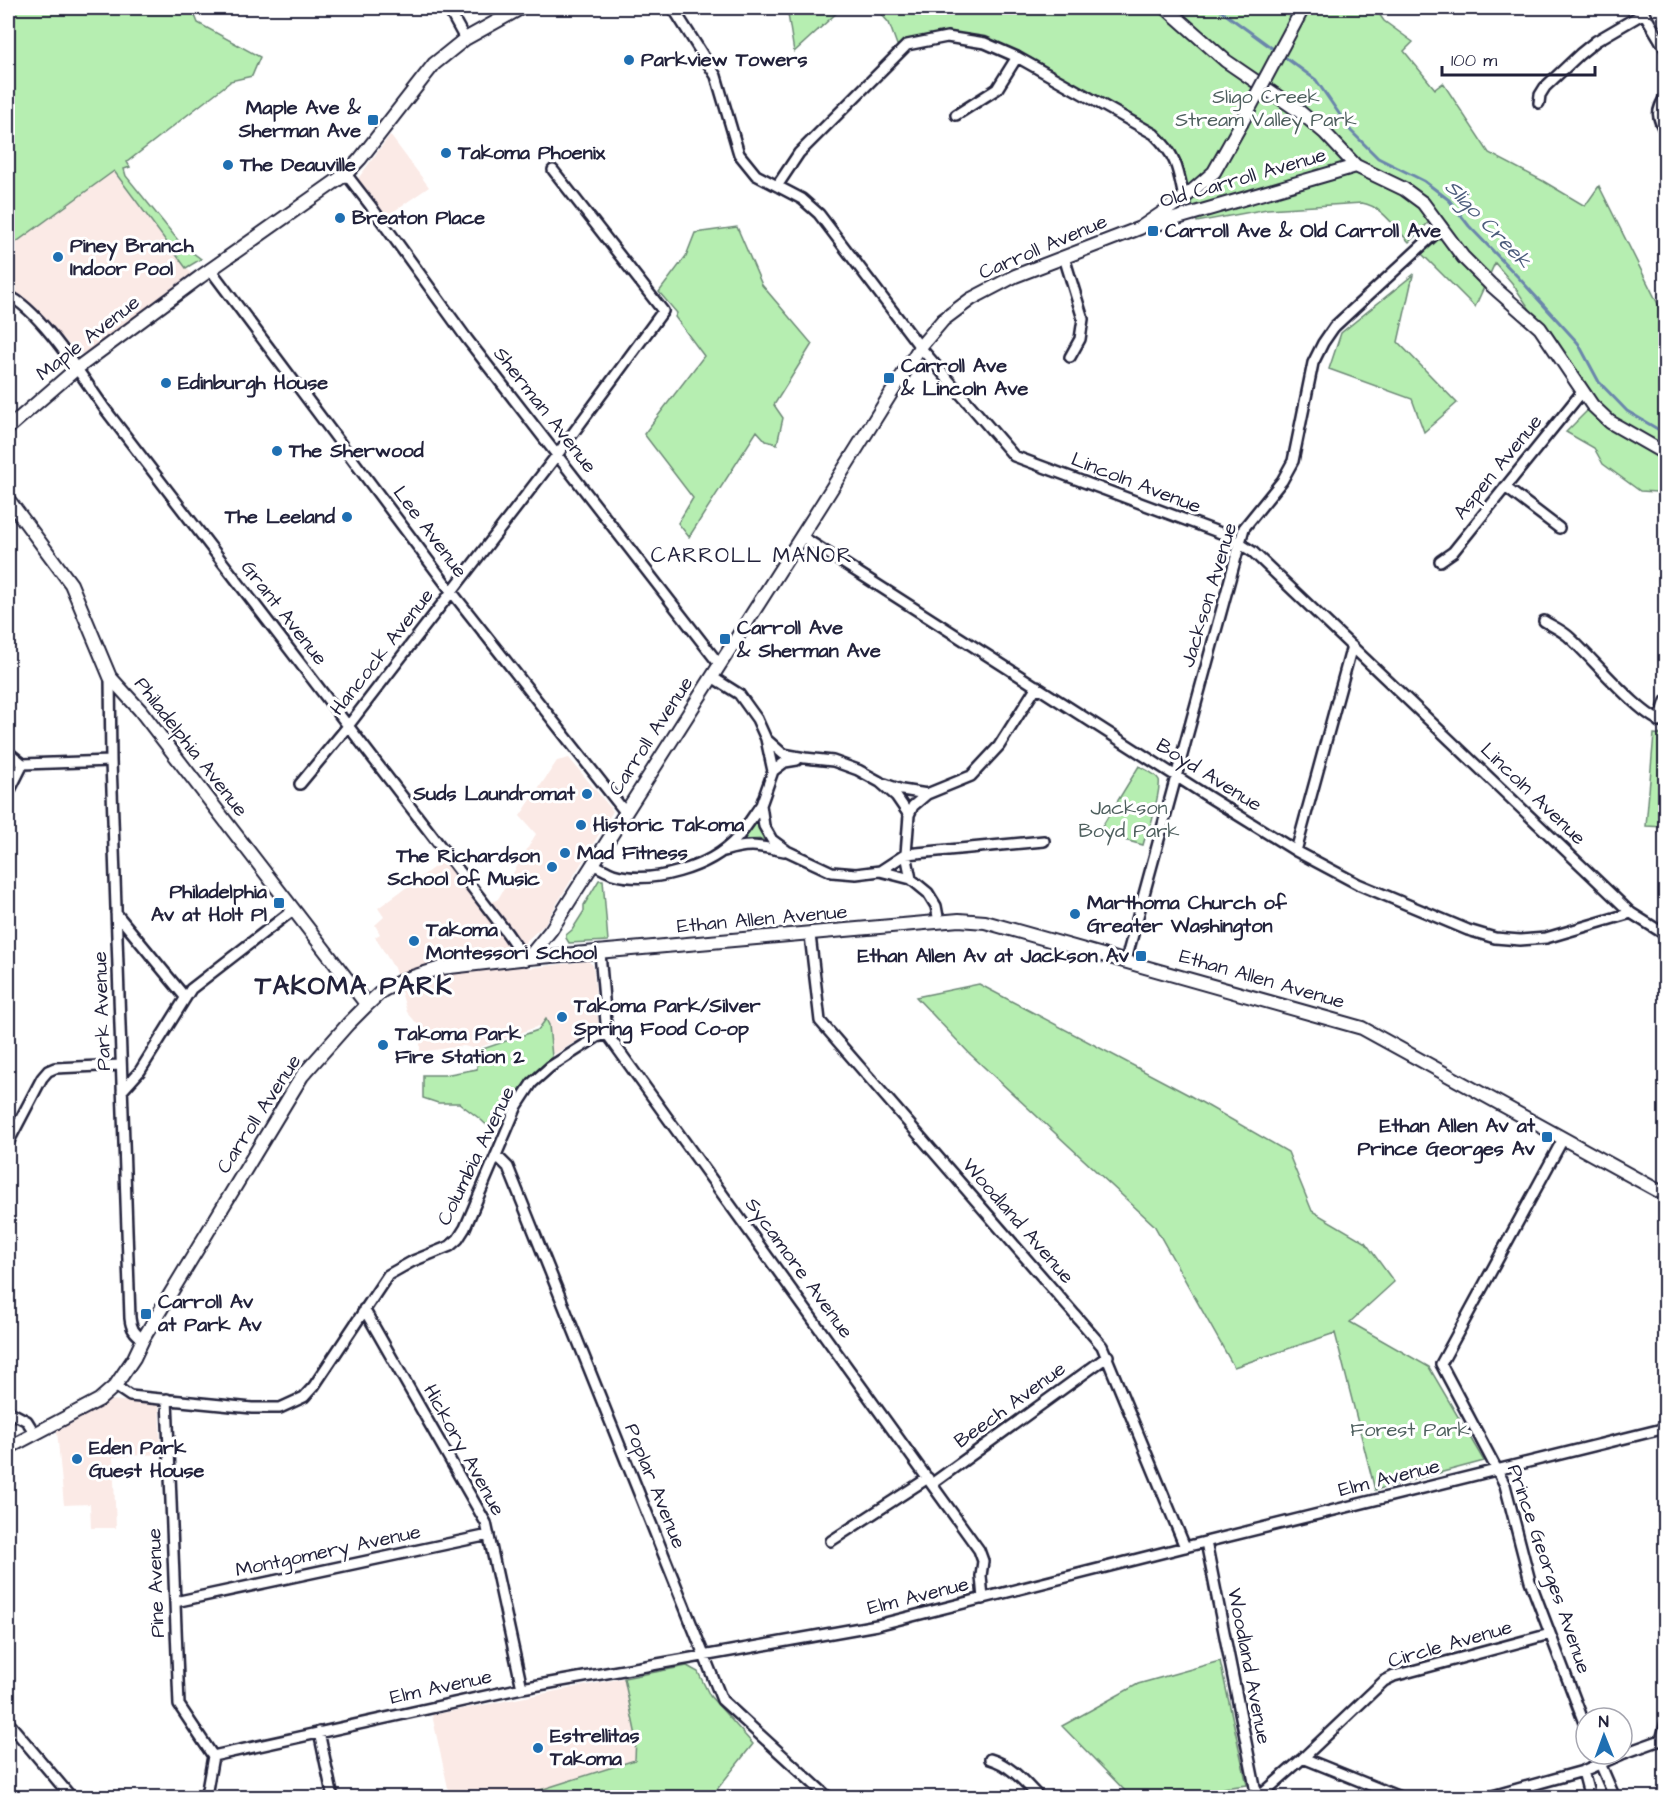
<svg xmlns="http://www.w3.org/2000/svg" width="1673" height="1805" font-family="'Architects Daughter',sans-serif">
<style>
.built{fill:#fbeae6}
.green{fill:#b6eeb1;stroke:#6c8876;stroke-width:1.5}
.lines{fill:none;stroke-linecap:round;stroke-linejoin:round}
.stream{stroke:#6a86ab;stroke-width:3}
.street-casing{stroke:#22223b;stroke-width:14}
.secondary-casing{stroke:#22223b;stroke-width:16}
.street{stroke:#fff;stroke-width:9}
.secondary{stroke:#fff;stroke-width:12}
.secondary-bridge-casing{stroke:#22223b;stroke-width:16;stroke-linecap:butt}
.secondary-bridge{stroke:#fff;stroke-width:12}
.poi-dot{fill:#1f6fb2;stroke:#fff;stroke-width:2}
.labels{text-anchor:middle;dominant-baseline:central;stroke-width:6;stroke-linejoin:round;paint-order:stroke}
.poi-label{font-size:20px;font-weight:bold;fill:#22223b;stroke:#fff;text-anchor:start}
.park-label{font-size:20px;fill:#4e5f5e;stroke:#fff}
.street-label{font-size:20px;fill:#22223b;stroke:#fff}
.water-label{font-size:21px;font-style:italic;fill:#4c5c7c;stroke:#fff}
.neighbourhood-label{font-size:21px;letter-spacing:1.5px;fill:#22223b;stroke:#fff}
.district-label{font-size:26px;font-weight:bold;letter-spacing:1.5px;fill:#22223b;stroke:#fff}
</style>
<rect width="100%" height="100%" fill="#fff"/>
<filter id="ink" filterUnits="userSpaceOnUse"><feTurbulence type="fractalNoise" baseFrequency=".0167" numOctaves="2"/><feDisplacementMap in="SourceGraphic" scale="12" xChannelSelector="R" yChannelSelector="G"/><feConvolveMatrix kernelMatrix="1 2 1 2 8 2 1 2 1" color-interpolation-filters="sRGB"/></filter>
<g filter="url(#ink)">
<path class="built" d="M390,135L429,187L384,218L357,180Z
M114,171L193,276L84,353L78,354L33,306L8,293V248Z
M569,758L613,811L544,925L525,942L529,968L588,961L593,965L599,1028L553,1055L548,1027L539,1026L475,1049L464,1046L420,1052V1027L407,1012L394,968L375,937L380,934L375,925L384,917L378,908L444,860L481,908L498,899L536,834L520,816L557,761Z
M109,1400L159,1404L161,1454L113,1457L116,1528H91L90,1504L64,1505L57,1431Z
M624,1678L636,1736V1760L518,1797H450L432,1715Z"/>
<path class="green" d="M8,8H192L198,23L260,57L252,76L230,81V82L127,162L130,167L124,169L126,176L181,244L201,259L186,268L114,171L8,248Z
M795,8H842L794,52L788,14Z
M876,8H1375L1384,21L1413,42L1404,51L1435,89L1443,83L1489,153L1543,181L1585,206L1599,186L1665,318V484H1664L1657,492L1640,491L1603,464L1594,448L1566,432L1594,404L1512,283L1495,263L1475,307L1422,254L1443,236L1429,222L1409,242C1395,228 1382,206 1362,203L1267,209L1197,222L1177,155L1156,135L992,42L943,35L897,45L889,23Z
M737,227L762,285L812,344L774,405L783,418L777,444L766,441L757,431L689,537L678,523L693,498L644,434L704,356L675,317L677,313L659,292L686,256L695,233Z
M1413,275L1398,342L1457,403L1424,432L1412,399L1329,369L1341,333Z
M1654,734L1665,735V827L1646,826Z
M1139,766C1145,769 1156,774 1159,780C1161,785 1152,822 1150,828H1148L1143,845L1098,833Z
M756,820L759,821L766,837V839L744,840L742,835Z
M599,880H603L608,941L569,943L566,938V935L572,930L584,911V905Z
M979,984L1187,1094L1288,1152L1312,1211L1365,1242L1394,1282L1350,1322L1429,1367L1484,1461L1375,1490L1335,1333L1234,1367L1154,1225L970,1054L916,997Z
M546,1019L549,1025L552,1057C525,1079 509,1100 494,1132L480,1119L459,1103H438L423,1098V1075H444L477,1069V1051L538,1030Z
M1220,1661L1247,1785L1223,1788L1213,1797H1131L1062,1726L1138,1684Z
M687,1666L698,1672L710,1696L753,1744L711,1797H518L635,1760L636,1736L624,1678Z"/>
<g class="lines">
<path class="stream" d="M1217,8L1276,51
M1282,55L1316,80L1351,131L1378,158L1424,181L1449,200L1469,226L1518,277L1578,343L1599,382L1627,411L1666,434"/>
<defs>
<path id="street" d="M448,8L465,39
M673,8L716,76L739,154L756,175L802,199L819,214L920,347L1014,456L1226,535L1253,552L1631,913L1666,935
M1641,8L1666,50
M1666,95C1656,113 1656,115 1666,133
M1539,103L1540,95L1545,87L1580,54L1596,41L1644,13
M956,115L997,89L1017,57
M346,174L370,205L467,339L719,664
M777,186L799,153L907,45L947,37L985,43L1017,57L1154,134C1177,156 1178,169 1184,198
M1064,257L1083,319L1080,339L1070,357
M210,269L451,591L625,812
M8,296C38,307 85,381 105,409L507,933L525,959
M1505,487L1559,528
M801,536L1204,794L1296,851L1358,884L1468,930L1495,938L1520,940L1546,938L1631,913
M1440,561L1453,552L1582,392
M1544,621C1552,626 1561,630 1568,636C1590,655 1641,718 1666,723
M110,677L111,761L130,1318C131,1328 134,1333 143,1339
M712,677L739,694L757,719L766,739L773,771L761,805L764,826L772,840L787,851L832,872L856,874L880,871L911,879L928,893L936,906L939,922
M1659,722L1666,701
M766,739L783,754L805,758L833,761L858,770L880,782L896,796L909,815L906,854L911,879
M8,752L23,764L111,761
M773,771L785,762L797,760
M300,784L348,726L557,455L663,311L553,170
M885,784L902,790L927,794
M8,794L23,764
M909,815L913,806L927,794L971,776L999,746L1037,686
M724,851C749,843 759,846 784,851
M1296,851L1352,646
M592,864C599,867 606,871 613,874C651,885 710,868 737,838C746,828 753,816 761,805
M880,871L906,854L1044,841
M116,913L185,997
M810,935L820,1021L1102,1346L1185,1547
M600,953L607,1034L979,1550L983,1561L981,1576L983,1599
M1126,960L1244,528L1282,481L1293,461L1313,363L1323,343L1334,327L1442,227
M122,1091L140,1071L191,989L293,910
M1563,1139L1441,1364L1505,1485L1530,1581L1586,1728
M8,1143L42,1078L48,1071L55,1068L121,1065
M496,1155L508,1167L722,1700L829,1798
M364,1309L486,1523L522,1688
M115,1386L130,1396L252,1408H280L304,1397L314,1386L388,1275L413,1261L450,1246L458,1239L465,1228L517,1106L532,1083L550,1067L597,1037L607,1034
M167,1399L179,1705L213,1756
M8,1411L27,1421L35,1434
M933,1483L1108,1356
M831,1541L928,1478
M1206,1542L1255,1787L1260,1796L1303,1758L1384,1681L1394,1676L1550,1634
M175,1602L489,1535
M8,1722L72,1798
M319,1732L333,1798
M1661,1740L1666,1722
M1596,1754L1615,1798
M213,1756L522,1688L877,1625L1185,1547L1666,1428
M1303,1758L1402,1798
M990,1759C1011,1765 1025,1783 1040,1798
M1583,1771L1590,1798
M203,1798L207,1790L213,1756
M1485,1798L1583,1771L1622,1754L1661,1740L1666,1741"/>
<path id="secondary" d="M1166,8L1226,61L1299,111L1325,133L1356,166L1404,189L1423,203L1463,257L1490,284L1540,328L1592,405L1610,422L1666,454
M1150,226L1356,166
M8,428L76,369L200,277L346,174L360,159L434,64L465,39L521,8
M8,499L71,584L110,677L140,710L367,1005
M525,959L529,957L551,930L822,504L920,347L943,320L971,299L1015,276L1140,228L1184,198L1214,172L1241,124
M8,1448L99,1400L115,1386L134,1358L143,1339L302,1076L348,1024L367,1005L382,991L403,980L441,968L529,958L959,920L985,922L1362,1028L1666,1195"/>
</defs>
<use href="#street" class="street-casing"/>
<use href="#secondary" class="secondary-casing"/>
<use href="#street" class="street"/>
<use href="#secondary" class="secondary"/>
<defs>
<path id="secondary-bridge" d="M1241,124L1303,8"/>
</defs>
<use href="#secondary-bridge" class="secondary-bridge-casing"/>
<use href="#secondary-bridge" class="secondary-bridge"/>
</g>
</g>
<g class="poi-dot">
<circle cx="629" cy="60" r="6"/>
<rect x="367" y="114" width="12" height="12" rx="3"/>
<circle cx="446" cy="153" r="6"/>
<circle cx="228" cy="165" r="6"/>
<circle cx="340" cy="218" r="6"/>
<rect x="1147" y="225" width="12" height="12" rx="3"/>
<circle cx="58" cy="257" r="6"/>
<rect x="883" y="372" width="12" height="12" rx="3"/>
<circle cx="166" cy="383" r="6"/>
<circle cx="277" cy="451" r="6"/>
<circle cx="347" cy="517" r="6"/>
<rect x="719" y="633" width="12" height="12" rx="3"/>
<circle cx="587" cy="794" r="6"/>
<circle cx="581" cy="825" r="6"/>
<circle cx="565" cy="853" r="6"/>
<circle cx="552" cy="867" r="6"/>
<rect x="273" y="897" width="12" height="12" rx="3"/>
<circle cx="1075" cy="914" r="6"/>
<circle cx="414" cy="941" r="6"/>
<rect x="1135" y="950" width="12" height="12" rx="3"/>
<circle cx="562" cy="1017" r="6"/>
<circle cx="383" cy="1045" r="6"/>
<rect x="1541" y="1131" width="12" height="12" rx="3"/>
<rect x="140" y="1308" width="12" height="12" rx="3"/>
<circle cx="77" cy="1459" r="6"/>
<circle cx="538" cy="1748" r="6"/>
</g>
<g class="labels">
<g class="poi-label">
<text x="641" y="60">Parkview Towers</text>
<text x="361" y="108" text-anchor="end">Maple Ave &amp;<tspan x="361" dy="23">Sherman Ave</tspan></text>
<text x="458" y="153">Takoma Phoenix</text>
<text x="240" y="165">The Deauville</text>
<text x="352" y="218">Breaton Place</text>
<text x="1165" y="231">Carroll Ave &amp; Old Carroll Ave</text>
<text x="70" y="246">Piney Branch<tspan x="70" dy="23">Indoor Pool</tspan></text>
<text x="901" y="366">Carroll Ave<tspan x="901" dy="23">&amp; Lincoln Ave</tspan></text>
<text x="178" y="383">Edinburgh House</text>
<text x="289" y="451">The Sherwood</text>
<text x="335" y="517" text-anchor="end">The Leeland</text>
<text x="737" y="628">Carroll Ave<tspan x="737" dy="23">&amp; Sherman Ave</tspan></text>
<text x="575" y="794" text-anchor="end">Suds Laundromat</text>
<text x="593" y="825">Historic Takoma</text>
<text x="577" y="853">Mad Fitness</text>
<text x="540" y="856" text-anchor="end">The Richardson<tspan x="540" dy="23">School of Music</tspan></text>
<text x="267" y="892" text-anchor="end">Philadelphia<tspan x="267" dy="23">Av at Holt Pl</tspan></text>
<text x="1087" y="903">Marthoma Church of<tspan x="1087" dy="23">Greater Washington</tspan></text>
<text x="426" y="930">Takoma<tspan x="426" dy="23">Montessori School</tspan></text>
<text x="1129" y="956" text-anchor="end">Ethan Allen Av at Jackson Av</text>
<text x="574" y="1006">Takoma Park/Silver<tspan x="574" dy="23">Spring Food Co-op</tspan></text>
<text x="395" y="1034">Takoma Park<tspan x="395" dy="23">Fire Station 2</tspan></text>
<text x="1535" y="1126" text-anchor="end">Ethan Allen Av at<tspan x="1535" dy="23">Prince Georges Av</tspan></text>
<text x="158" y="1302">Carroll Av<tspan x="158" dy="23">at Park Av</tspan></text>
<text x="89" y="1448">Eden Park<tspan x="89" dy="23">Guest House</tspan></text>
<text x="550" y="1736">Estrellitas<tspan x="550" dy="23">Takoma</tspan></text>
</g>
<g class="park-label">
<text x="1266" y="97">Sligo Creek<tspan x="1266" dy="23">Stream Valley Park</tspan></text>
<text x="1129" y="808">Jackson<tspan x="1129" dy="23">Boyd Park</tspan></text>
<text x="1410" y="1430">Forest Park</text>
</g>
<g class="street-label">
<text transform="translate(1243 178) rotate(-16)">Old Carroll Avenue</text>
<text transform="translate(1043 247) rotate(-23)">Carroll Avenue</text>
<text transform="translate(88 338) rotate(-38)">Maple Avenue</text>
<text transform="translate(545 410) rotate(52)">Sherman Avenue</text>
<text transform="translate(1498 467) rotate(-51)">Aspen Avenue</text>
<text transform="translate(1136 483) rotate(21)">Lincoln Avenue</text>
<text transform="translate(430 532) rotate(53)">Lee Avenue</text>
<text transform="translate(1209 595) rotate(-73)">Jackson Avenue</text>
<text transform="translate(284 613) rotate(52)">Grant Avenue</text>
<text transform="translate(382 652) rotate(-52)">Hancock Avenue</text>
<text transform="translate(651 736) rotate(-57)">Carroll Avenue</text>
<text transform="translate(191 747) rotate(52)">Philadelphia Avenue</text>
<text transform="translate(1209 775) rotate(32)">Boyd Avenue</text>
<text transform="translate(1533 794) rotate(44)">Lincoln Avenue</text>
<text transform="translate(762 919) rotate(-5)">Ethan Allen Avenue</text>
<text transform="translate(1262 979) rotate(16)">Ethan Allen Avenue</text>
<text transform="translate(102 1011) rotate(-92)">Park Avenue</text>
<text transform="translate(259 1114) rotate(-57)">Carroll Avenue</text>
<text transform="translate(476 1156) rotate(-64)">Columbia Avenue</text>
<text transform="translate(1018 1221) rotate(49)">Woodland Avenue</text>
<text transform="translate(799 1268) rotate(54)">Sycamore Avenue</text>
<text transform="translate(1010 1405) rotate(-36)">Beech Avenue</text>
<text transform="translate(464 1450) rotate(61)">Hickory Avenue</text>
<text transform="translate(1389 1478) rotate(-14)">Elm Avenue</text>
<text transform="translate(655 1486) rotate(68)">Poplar Avenue</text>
<text transform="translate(328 1551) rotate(-12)">Montgomery Avenue</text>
<text transform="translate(1549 1569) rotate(71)">Prince Georges Avenue</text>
<text transform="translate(156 1583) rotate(-92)">Pine Avenue</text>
<text transform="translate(918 1596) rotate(-14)">Elm Avenue</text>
<text transform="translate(1450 1644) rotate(-16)">Circle Avenue</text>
<text transform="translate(1249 1666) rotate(79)">Woodland Avenue</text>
<text transform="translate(441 1687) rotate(-12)">Elm Avenue</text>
</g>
<g class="water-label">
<text transform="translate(1488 224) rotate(46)">Sligo Creek</text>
</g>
<g class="neighbourhood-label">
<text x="752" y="555">CARROLL MANOR</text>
</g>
<g class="district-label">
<text x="354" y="986">TAKOMA PARK</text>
</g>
</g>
<rect width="1673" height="1805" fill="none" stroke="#fff" stroke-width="30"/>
<rect x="15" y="15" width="1643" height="1775" fill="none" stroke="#22223b" stroke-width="2" filter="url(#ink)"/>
<g transform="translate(1604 1736) rotate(359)"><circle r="28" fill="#ffffff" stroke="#a7a7b1" stroke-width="1.5"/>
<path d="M0-4.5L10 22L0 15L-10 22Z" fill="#1f6fb2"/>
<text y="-9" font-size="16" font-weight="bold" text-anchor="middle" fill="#22223b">N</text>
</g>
<path d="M1442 66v9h153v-9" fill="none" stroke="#22223b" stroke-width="3"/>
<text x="1451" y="66" font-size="18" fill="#22223b" stroke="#ffffff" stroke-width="4.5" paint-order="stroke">100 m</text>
</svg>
